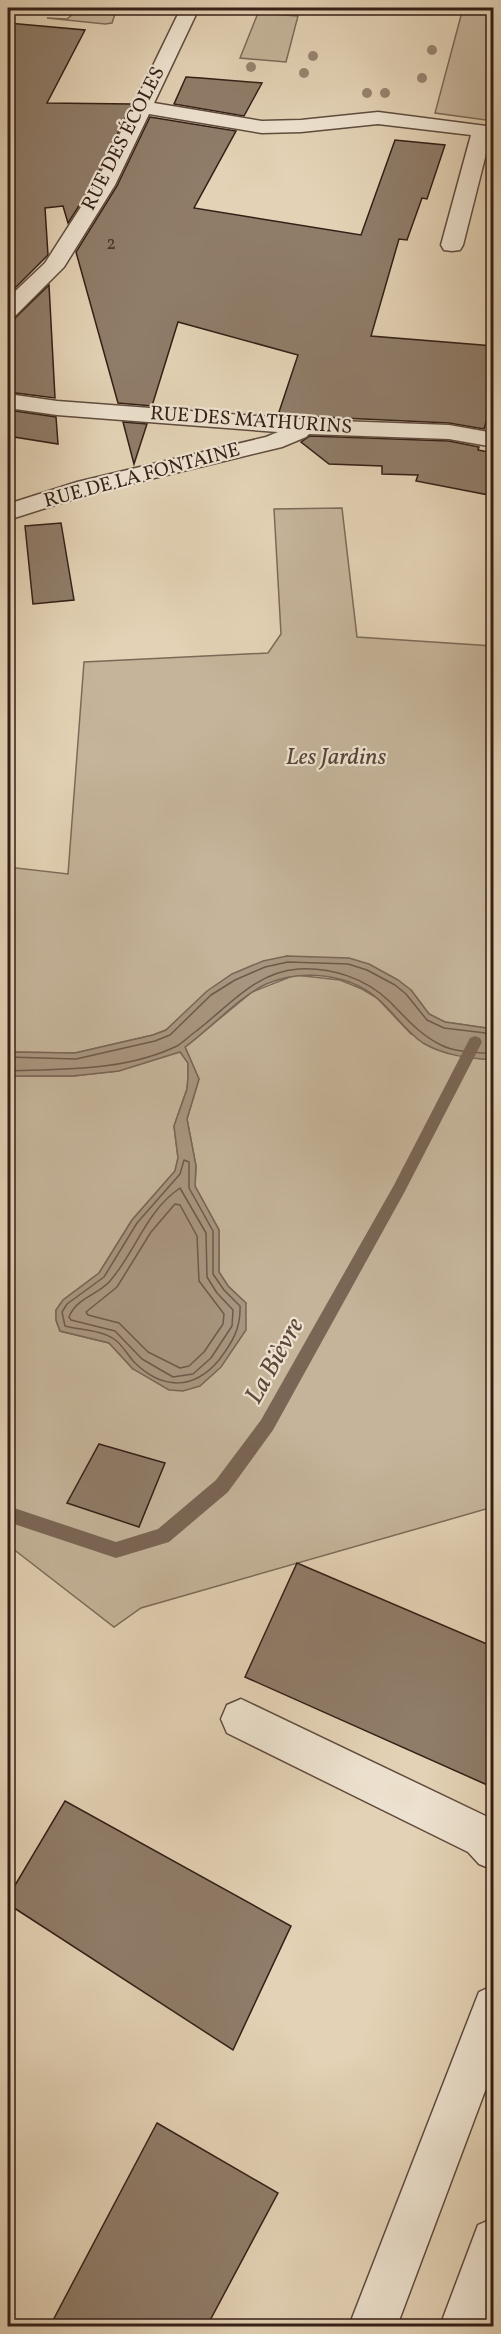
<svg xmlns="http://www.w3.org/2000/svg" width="501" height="2334" font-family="Vollkorn,serif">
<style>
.green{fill:#c5b49a;stroke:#7c6a58;stroke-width:1.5}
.water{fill:#a8957f;stroke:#7a6655;stroke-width:1.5}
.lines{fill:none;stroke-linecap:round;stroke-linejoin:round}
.shore{stroke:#6e5a4b;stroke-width:1.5}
.stream{fill:#7a6655;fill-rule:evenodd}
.building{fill:#8f7c69;stroke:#341f17;stroke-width:1.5}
.minor-casing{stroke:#604c3e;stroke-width:3}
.minor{fill:#ede2cf;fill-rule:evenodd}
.tree{fill:#978470}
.labels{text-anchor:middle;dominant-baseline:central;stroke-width:4.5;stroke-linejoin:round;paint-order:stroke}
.far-number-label{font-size:18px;fill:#4b362c}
.far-street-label{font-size:20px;fill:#341f17;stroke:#ede2cf}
.park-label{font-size:24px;font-style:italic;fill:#584438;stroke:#ede2cf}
.water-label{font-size:26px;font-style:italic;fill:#5d483b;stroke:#ede2cf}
</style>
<rect width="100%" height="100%" fill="#e3d2b5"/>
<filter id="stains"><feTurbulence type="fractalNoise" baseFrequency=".00333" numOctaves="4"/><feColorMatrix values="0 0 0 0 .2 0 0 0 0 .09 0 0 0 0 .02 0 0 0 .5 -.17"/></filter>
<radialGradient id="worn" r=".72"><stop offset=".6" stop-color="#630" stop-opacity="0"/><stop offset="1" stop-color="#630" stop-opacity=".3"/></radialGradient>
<path class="green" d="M80,8H117L112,23L105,24L47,18L67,19Z
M463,8H493V121L435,113Z
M258,13L298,16L286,62L240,58Z
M342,508L357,637L493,646V1029L445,1022L429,1014L411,990L287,956L187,1011L166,1030L153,1035L75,1053L8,1052V867L68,874L84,662L268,653L281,634L274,509Z
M295,975L340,980L362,989L377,998L411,1034L463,1057L493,1060V1507L141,1608L114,1627L8,1545V1076H73L118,1071L180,1051L188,1063V1077L187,1089L174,1126L178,1158L175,1171L132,1220L99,1273L63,1300L56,1310V1320L60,1331L109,1343L133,1369L246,1303L228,1286L219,1272V1230L195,1186L196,1166L187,1119L199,1079L185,1047L252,992Z"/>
<path class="water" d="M287,956L349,958L369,964L398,980L411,990L429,1014L445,1022L493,1029V1060C469,1058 445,1056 423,1043C405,1031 394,1012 377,998C349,974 302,969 269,983C244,992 209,1030 185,1047L199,1079L187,1119L196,1166L195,1186L219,1230V1272L228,1286L246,1303V1330L221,1367L200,1386L183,1391L169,1390L133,1369L109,1343L60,1331L56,1320V1310L63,1300L99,1273L132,1220L175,1171L178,1158L174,1126L187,1089L188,1077V1063L180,1052L119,1071L73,1076H8V1052L75,1053L153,1035L166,1030L207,991L232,974L263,961Z"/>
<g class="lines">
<path class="shore" d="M8,1057L76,1059L155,1041L170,1035L211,995L235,980L265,967L288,962L348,964L367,970L395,985L406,994L427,1020L444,1028L494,1034
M8,1071C65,1069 125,1071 177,1046C184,1042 189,1036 195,1032C227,1008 255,972 298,969C331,967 365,978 389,1001C405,1017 420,1035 441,1045C457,1053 476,1052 494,1054
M184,1160L189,1162V1188L213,1231V1274L224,1290L240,1306C241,1328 232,1343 219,1360C194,1390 163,1390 135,1363C128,1356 123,1345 114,1339C101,1330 80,1330 65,1326L62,1312L67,1304L104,1277L137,1223L180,1174Z
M180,1188L206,1233L207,1277L217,1293L233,1310L232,1326L211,1358L193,1374L173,1377L142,1359L115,1331L71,1320L69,1317C76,1298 98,1295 110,1281C136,1251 146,1211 180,1188Z
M175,1204L180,1205L197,1236L199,1281L224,1314L223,1324L204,1352L189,1366L180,1368L148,1352L119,1323L88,1315L86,1312L117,1287L151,1232Z"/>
<path class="stream" d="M475,1036L480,1038L482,1042L404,1193L273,1430L228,1492L169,1542L116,1558L8,1522V1506L116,1542L158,1529L216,1480L261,1420L394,1185L470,1038Z"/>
</g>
<path class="building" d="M8,23L85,30L47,103L132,104L93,184L68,223L63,206L45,208L48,255L15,288L8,287Z
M186,77L201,78L262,83L244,116L174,104Z
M150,117L236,131L194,208L361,235L395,140L445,145L427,199L422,198L407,240L399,239L371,336L494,346V394L484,429L449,423L278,415L298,355L178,322L152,406L118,403L76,252L117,186Z
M49,285L55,398L8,392V348L15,318Z
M8,410L56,417L58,444L8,436Z
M123,422L147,424L134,464Z
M310,436L449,441L479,447L478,450L494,453V496L416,481L418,475L382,474V466L329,464L301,442Z
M61,523L74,600L33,604L25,526Z
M99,1444L165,1463L139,1527L67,1503Z
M297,1563L494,1647V1788L245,1677Z
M65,1801L291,1926L233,2050L8,1904V1897Z
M157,2123L278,2193L207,2326H50Z"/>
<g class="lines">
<defs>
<path id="minor" d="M181,8H199L154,103L262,121L301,120L378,112L494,127V139L490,138L463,245L460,250L452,251L444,250L441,245L471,135L378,124L301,132L262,133L149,114L115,185L64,267L16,315L8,317V298L45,263L95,185Z
M8,394L57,401L311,420L449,425L494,433V447L449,439L309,434L306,437L282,447L93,493L8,520V504L77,482L266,437L278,432L57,415L8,408Z
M241,1699L494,1820V1870L479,1864L468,1852L227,1733L221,1719L227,1705Z
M494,1985V2067L397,2326H349L479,1992Z
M494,2218V2310L488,2326H440L478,2225Z"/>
</defs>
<use href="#minor" class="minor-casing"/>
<use href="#minor" class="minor"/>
</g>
<g class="tree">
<circle cx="432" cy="50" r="5"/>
<circle cx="313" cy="56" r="5"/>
<circle cx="251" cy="67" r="5"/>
<circle cx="304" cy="73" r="5"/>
<circle cx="422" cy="78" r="5"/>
<circle cx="367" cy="93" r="5"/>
<circle cx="385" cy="93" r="5"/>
</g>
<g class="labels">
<g class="far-number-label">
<text x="111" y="244">2</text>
</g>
<g class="far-street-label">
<text transform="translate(124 139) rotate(-63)">RUE DES ÉCOLES</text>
<text transform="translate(251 421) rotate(4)">RUE DES MATHURINS</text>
<text transform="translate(142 476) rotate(-15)">RUE DE LA FONTAINE</text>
</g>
<g class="park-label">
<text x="336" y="758">Les Jardins</text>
</g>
<g class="water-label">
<text transform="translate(275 1361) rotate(-61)">La Bièvre</text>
</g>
</g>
<rect width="501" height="2334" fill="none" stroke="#e3d2b5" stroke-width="30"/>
<rect x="9" y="9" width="483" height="2316" fill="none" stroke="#341f17" stroke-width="3"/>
<rect x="15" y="15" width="471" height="2304" fill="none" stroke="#341f17" stroke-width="1.5"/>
<rect width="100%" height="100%" filter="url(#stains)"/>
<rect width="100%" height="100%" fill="url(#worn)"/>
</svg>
